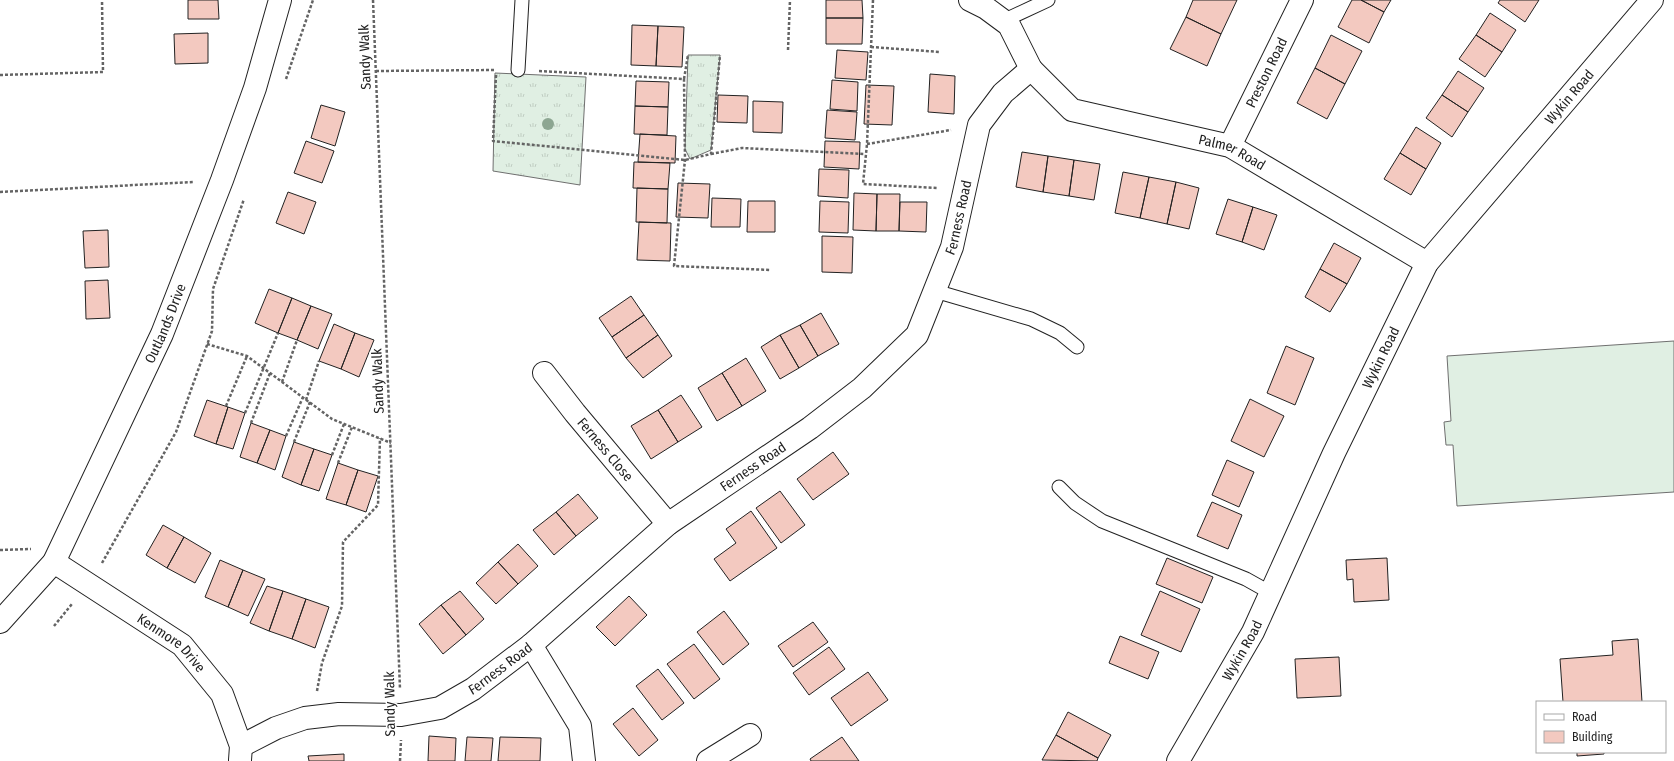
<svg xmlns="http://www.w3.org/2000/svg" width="1674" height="761" font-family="'Fira Sans Condensed',sans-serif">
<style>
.grass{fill:url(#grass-tufts);stroke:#6f6f6f}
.pitch{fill:#e0efe3;stroke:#6f6f6f}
.building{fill:#f3c9c0;stroke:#222}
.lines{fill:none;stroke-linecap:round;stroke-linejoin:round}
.lane-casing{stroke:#222;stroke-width:15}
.street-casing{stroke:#222;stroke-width:24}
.secondary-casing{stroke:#222;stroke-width:24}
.path{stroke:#646464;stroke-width:2.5;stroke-dasharray:3 2;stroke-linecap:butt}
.lane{stroke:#fff;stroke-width:13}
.street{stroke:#fff;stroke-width:22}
.secondary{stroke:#fff;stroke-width:22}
.tree{fill:#8da692}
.labels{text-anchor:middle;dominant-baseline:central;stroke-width:3;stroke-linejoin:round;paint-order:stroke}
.street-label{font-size:14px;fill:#222;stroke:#fff}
</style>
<defs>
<pattern id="grass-tufts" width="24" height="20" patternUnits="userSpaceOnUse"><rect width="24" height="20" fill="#e0efe3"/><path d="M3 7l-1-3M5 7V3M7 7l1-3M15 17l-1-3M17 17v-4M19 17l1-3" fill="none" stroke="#c0cdc2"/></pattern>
</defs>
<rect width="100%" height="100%" fill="#fff"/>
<path class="grass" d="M688,55H720L711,150L690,159L685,149Z
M495,73L586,77L580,185L493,171Z"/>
<path class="pitch" d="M1674,341V492L1457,506L1453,445H1446L1444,422L1451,421L1447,356Z"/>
<path class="building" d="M188,0H218L219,19H188Z
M826,0H862L863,18H826Z
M1193,0H1237L1221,34L1186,17Z
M1352,0H1361L1384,12L1369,43L1338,27Z
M1361,0H1391L1384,12Z
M1500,0H1539L1525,22L1498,3Z
M1490,13L1516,30L1502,52L1476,35Z
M1186,17L1221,34L1207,66L1170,49Z
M826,18H863L862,44H826Z
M632,25L658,26L656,66L631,65Z
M658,26L684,27L682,67L656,66Z
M208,33V63L175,64L174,34Z
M1331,35L1362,51L1345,84L1315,68Z
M1476,35L1502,52L1485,77L1459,59Z
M837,50L868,52L866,80L835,78Z
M1315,68L1345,84L1327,119L1297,103Z
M1458,71L1484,88L1468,112L1442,95Z
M930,74L955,76L954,114L928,112Z
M832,80L858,82L857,111L830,109Z
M636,81L669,82L668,107L635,106Z
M866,85L894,86L892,125L864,124Z
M718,95L748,96L747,123L717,122Z
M1442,95L1468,112L1452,137L1426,118Z
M753,101L783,102L782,133L753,132Z
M321,105L345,112L335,146L311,138Z
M635,106L668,107L667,135L634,134Z
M827,110L857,112L855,140L825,138Z
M1416,127L1441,143L1426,169L1400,153Z
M640,134L676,136L675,163L638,162Z
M306,141L334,151L322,183L294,173Z
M825,141L860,142L859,169L824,167Z
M1022,152L1048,156L1043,192L1016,187Z
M1400,153L1426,169L1411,195L1384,179Z
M1048,156L1074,160L1069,196L1043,192Z
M1074,160L1100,164L1094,200L1069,196Z
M634,162L670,163L668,189L633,188Z
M819,169L849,170L848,198L818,196Z
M1123,172L1149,177L1140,218L1115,213Z
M1149,177L1176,182L1167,224L1140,218Z
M1176,182L1199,188L1189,229L1167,224Z
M678,183L710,184L708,218L676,217Z
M637,188L668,189L667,223L636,222Z
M288,192L316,202L304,234L276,223Z
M854,193L877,194L876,231L853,230Z
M877,194H900L899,231H876Z
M712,198L741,199L740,227H711Z
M1228,199L1253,207L1242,242L1216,234Z
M748,201H775V232H747Z
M820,201L849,202L848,233L819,232Z
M900,202H927L926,232L899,231Z
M1253,207L1277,215L1264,250L1242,242Z
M639,222L671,223L670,261L637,260Z
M108,230L109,267L85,268L83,231Z
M822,236L853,237L852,273L822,272Z
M1334,243L1361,258L1347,284L1320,269Z
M1320,269L1347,284L1330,312L1305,297Z
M108,280L110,318L86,319L85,281Z
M269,289L292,298L278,333L255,323Z
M631,296L644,315L612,337L599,318Z
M292,298L311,306L297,340L278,333Z
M311,306L332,314L318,349L297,340Z
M821,313L839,344L818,356L800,325Z
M644,315L658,335L626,358L612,337Z
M334,324L355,333L341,369L319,361Z
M800,325L818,356L799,368L780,335Z
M355,333L374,340L359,377L341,369Z
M658,335L672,356L643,378L626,358Z
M780,335L799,368L780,379L761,347Z
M1286,346L1314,358L1295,405L1267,393Z
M746,358L766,391L742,406L722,373Z
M722,373L742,406L717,421L698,388Z
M681,395L702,427L678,442L658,410Z
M1250,399L1284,416L1264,457L1231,441Z
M207,400L228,407L216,444L194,436Z
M228,407L245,413L233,449L216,444Z
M658,410L678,442L651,459L631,426Z
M251,423L270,430L257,463L240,457Z
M270,430L286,436L275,470L257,463Z
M294,442L314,449L301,485L282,477Z
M314,449L332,455L319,491L301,485Z
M833,452L849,474L813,500L797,479Z
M1227,460L1254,472L1239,507L1212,495Z
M338,463L358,470L346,505L326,499Z
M358,470L378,476L366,512L346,505Z
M780,491L805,525L781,543L756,508Z
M578,494L598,518L576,536L556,512Z
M1212,502L1242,515L1228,549L1197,536Z
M751,511L777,548L730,581L714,559L736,543L726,529Z
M556,512L576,536L554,555L533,530Z
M163,525L184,537L167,568L146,555Z
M184,537L211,553L195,583L167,568Z
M518,544L538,566L518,584L498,562Z
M1167,558L1213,577L1202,603L1156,584Z
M1387,558L1389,600L1354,602L1353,579L1347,580L1346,560Z
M220,560L243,570L228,607L205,597Z
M498,562L518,584L496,604L476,583Z
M243,570L265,579L248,616L228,607Z
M267,586L283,591L269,631L250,623Z
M283,591L306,599L292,639L269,631Z
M460,591L484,619L466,635L441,605Z
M1160,591L1200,609L1181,652L1141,635Z
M629,596L647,615L615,646L596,627Z
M306,599L329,607L315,648L292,639Z
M441,605L466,635L443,654L419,624Z
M724,611L749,644L723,665L697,632Z
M813,622L828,642L793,667L778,646Z
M1120,636L1159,652L1148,679L1109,663Z
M1638,639L1642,702H1563L1560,659L1613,655L1612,641Z
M694,644L720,679L694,699L667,664Z
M829,647L845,669L809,695L793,673Z
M1339,657L1341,696L1297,698L1295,659Z
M658,669L684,703L662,720L636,686Z
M868,672L888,700L851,726L831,698Z
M633,708L658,740L639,756L613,724Z
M1068,712L1111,735L1098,758L1056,735Z
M1056,735L1098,758L1097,761L1042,760Z
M429,736L456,738L455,761H428Z
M467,737L493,738L491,761H465Z
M500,737L541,738L540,761H498Z
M842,737L859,761H811L810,759Z
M1577,752H1604V754L1577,756Z
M344,754V761H309L308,756Z"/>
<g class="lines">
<defs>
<path id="lane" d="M1003,21L1048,0
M518,70L522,0
M935,291L1031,319L1060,333L1077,347
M1059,487L1075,503L1102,521L1246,579L1271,593"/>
<g id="street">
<path id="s1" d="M1031,69L1072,110L1230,146L1427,263"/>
<path id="s2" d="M1230,146L1302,0"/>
<path id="s3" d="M544,373L575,413L668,524"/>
<path id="s4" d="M54,562L182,645L222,694L241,746L240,760"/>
<path id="s5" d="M0,622L54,562L162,334L222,180L255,88L280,0"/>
<path d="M531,645L580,726L584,761"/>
<path id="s6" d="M241,746L276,728L305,718L339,714L401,715L440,708L473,689L531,645L668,524L810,428L862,388L917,335L952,247L979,125L1003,93L1031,69L1009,25L986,8L970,0"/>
<path d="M708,761L750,735"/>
</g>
<g id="secondary">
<path id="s7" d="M1178,761L1253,632L1334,453L1427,263L1652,0"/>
</g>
</defs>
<use href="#lane" class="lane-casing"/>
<use href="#street" class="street-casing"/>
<use href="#secondary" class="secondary-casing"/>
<path class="path" d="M373,0L400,689
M873,0L867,144L863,184L938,188
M871,47L940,52
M788,50L790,0
M376,71L496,70
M539,71L684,79L685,160L674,266L771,270
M0,75L103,72L102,0
M496,75L493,141L685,160L711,154L720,55
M286,79L313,0
M684,79L688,55
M867,144L951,130
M711,154L742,148L865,154
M0,192L193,182
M207,344L247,356L332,419L391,443
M282,382L297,340
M306,400L319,361
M226,406L247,356
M245,413L278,333
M251,423L270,373
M286,436L303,397
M294,442L310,402
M332,455L344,424
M338,463L352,427
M0,550L31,549
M102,563L176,432L212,331L213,289L244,199
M54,626L72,604
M317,691L322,663L342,606L343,542L378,505L380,438
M400,761L401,740"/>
<use href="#lane" class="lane"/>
<use href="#street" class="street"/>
<use href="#secondary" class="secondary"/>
</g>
<circle class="tree" cx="548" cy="124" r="6"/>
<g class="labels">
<g class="street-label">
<text transform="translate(365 57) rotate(-92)">Sandy Walk</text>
<text stroke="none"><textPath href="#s2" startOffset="82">Preston Road</textPath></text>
<text stroke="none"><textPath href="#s7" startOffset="776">Wykin Road</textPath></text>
<text stroke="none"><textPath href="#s1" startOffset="224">Palmer Road</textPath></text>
<text stroke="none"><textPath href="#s6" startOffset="938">Ferness Road</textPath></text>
<text stroke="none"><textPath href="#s5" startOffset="344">Outlands Drive</textPath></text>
<text stroke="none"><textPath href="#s7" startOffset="452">Wykin Road</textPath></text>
<text transform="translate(378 381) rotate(-92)">Sandy Walk</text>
<text stroke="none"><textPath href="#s3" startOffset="98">Ferness Close</textPath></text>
<text stroke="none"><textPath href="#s6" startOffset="602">Ferness Road</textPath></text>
<text stroke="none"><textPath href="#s4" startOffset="143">Kenmore Drive</textPath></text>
<text stroke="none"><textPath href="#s7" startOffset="128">Wykin Road</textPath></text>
<text stroke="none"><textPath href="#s6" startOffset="278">Ferness Road</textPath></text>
<text transform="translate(390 704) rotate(-91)">Sandy Walk</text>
</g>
</g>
<rect x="1536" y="701" width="130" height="52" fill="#ffffff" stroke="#a7a7a7"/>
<rect x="1544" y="714" width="20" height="6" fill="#ffffff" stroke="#a7a7a7"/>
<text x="1572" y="721" font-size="12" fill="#222222">Road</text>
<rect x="1544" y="731" width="20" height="12" fill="#f3c9c0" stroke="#a7a7a7"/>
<text x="1572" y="741" font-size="12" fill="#222222">Building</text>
</svg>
